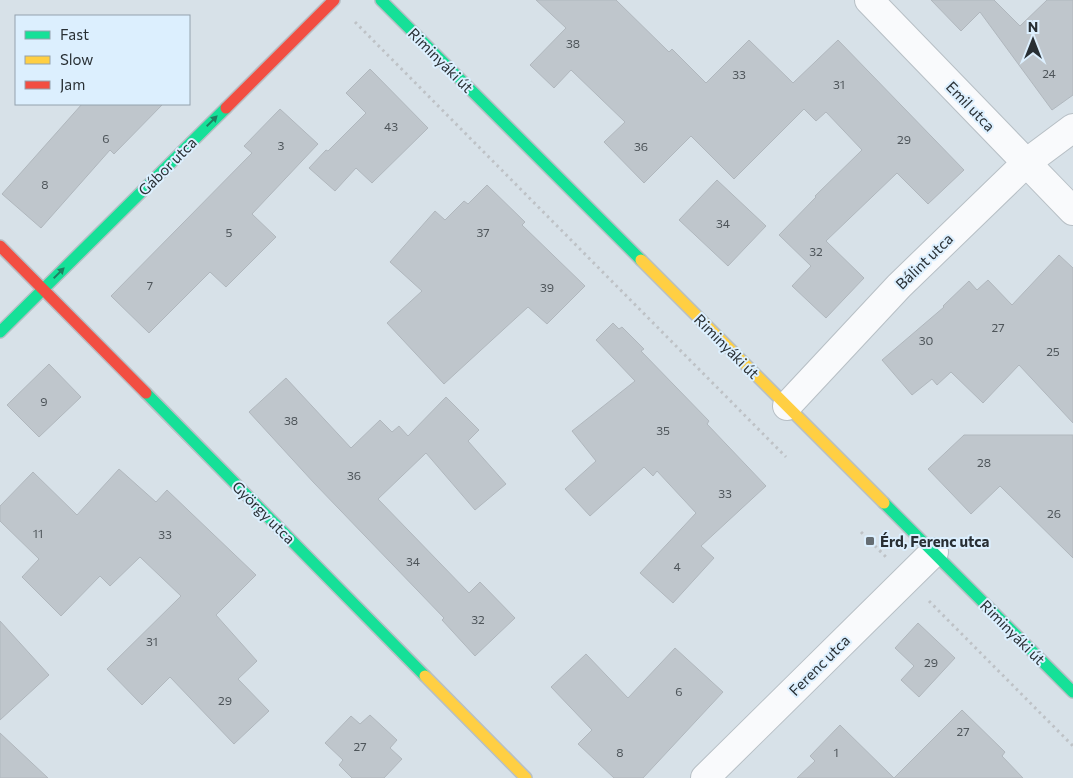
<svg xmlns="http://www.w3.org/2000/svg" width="1073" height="778" font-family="Commissioner,sans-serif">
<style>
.building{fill:#bfc6cc;stroke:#b0b7bd}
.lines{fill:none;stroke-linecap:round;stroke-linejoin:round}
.street-casing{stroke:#b7bfc5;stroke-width:30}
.fast-casing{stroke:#b7bfc5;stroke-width:14}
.slow-casing{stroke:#b7bfc5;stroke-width:14}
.jam-casing{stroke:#b7bfc5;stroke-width:14}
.path{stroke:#bec2c6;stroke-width:3;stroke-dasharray:2.5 4;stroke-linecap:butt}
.street{stroke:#f9fafc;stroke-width:28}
.fast{stroke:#16e098;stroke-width:11}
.slow{stroke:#ffcf43;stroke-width:11}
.jam{stroke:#f24e42;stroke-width:11}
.oneway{fill:#207f61}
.poi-dot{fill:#656d73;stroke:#dceffe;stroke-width:2}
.labels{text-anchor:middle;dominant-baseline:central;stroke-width:4;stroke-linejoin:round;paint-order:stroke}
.number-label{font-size:12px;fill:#4e555a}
.street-label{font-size:15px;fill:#282f34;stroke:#dceffe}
.poi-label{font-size:15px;font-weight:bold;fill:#282f34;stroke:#dceffe;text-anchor:start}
</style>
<rect width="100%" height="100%" fill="#d7e1e8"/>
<path class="building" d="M536,0H616L669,52L672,49L706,83L749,40L793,83L838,40L964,170L928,204L897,173L826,241L864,278L826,318L792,286L811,266L779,235L816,197L815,196L862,150L826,112L816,121L804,109L734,179L691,136L644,183L604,142L625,122L571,70L554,88L530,65L566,28Z
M931,0H994L1020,26L1047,0H1073V95L1052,110L980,12L961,31Z
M370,69L428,128L372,183L356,168L335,191L309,168L326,150L328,151L366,113L346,93Z
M82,104H163L114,154L110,150L41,228L2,194Z
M280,109L318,144L252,214L276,237L226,287L210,272L149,333L111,296L252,153L244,146Z
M717,180L766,226L728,266L679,220Z
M487,185L525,222L522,225L585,286L547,324L528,307L444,384L387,323L422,291L390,262L435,211L445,220L464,201L468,204Z
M1059,255L1073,268V423L1019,365L983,403L951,372L937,385L932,379L912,395L882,360L944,307L943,306L969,281L977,290L988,280L1012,305Z
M613,323L619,329L622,327L644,349L641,351L709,421L707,424L766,486L701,546L714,558L673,603L640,573L696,513L657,471L653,476L644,467L590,516L565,489L596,461L572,431L635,381L596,340Z
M49,364L81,397L39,437L7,405Z
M286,378L351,448L380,420L392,432L399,426L408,436L446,397L479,430L468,441L506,484L475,510L426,453L378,499L469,593L480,582L515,618L475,656L442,620L444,618L314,483L249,412Z
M964,435H1073V558L1000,486L971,514L928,469Z
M119,469L156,502L167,490L256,575L216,615L257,661L238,679L269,711L234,744L170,677L142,705L107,669L181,596L140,557L110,586L100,576L61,616L22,577L39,559L0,521V506L33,472L77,515Z
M0,621L49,675L0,720Z
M918,623L955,658L919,697L901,680L914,666L895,648Z
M675,648L723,692L643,778H614L578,744L592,730L551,687L586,654L628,698Z
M962,710L1005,752L1002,756L1023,778H894Z
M370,715L397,740L390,748L402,759L384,778H352L339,765L343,760L325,743L351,716L360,724Z
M840,725L894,778H797L815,761L810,756Z
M0,733L48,778H0Z"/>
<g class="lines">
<defs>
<path id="street" d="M869,0L1073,211
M787,406L899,286L1026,163L1073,128
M705,778L934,552"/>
<path id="fast" d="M381,0L641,260
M0,332L226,108
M146,393L425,676
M884,503L1073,692"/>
<path id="slow" d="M641,260L884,503
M425,676L526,778"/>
<path id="jam" d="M226,108L334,0
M0,246L146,393"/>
</defs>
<use href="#street" class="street-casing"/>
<use href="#fast" class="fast-casing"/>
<use href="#slow" class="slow-casing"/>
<use href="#jam" class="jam-casing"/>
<path class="path" d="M355,22L786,457
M861,532L886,557
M929,601L1073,746"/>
<use href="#street" class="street"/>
<use href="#fast" class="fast"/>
<use href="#slow" class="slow"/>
<use href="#jam" class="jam"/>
</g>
<defs><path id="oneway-solid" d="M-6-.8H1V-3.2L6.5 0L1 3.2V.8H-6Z" transform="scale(1.25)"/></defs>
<g class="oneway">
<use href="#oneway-solid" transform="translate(212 121) rotate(-45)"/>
<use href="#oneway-solid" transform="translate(59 273) rotate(-45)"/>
</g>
<rect class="poi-dot" x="865" y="536" width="10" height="10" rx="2.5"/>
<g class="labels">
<g class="number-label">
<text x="573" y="43">38</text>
<text x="1049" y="73">24</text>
<text x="739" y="74">33</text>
<text x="839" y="84">31</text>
<text x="391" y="126">43</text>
<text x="106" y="138">6</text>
<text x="904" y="139">29</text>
<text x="281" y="145">3</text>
<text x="641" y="146">36</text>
<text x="45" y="184">8</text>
<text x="723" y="223">34</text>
<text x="229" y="232">5</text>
<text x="483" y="232">37</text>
<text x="816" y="251">32</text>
<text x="150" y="285">7</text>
<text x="547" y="287">39</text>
<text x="998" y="327">27</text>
<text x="926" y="340">30</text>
<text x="1053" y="351">25</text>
<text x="44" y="401">9</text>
<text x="291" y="420">38</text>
<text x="663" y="430">35</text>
<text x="984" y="462">28</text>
<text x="354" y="475">36</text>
<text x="725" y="493">33</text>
<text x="1054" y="513">26</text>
<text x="38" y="533">11</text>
<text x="165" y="534">33</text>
<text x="413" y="561">34</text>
<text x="677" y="566">4</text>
<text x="478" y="619">32</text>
<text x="152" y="641">31</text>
<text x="931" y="662">29</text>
<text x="679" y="691">6</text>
<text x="225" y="700">29</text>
<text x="963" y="731">27</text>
<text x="360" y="746">27</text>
<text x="620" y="752">8</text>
<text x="836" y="752">1</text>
</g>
<g class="street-label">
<text transform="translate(441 60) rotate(45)">Riminyáki út</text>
<text transform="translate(971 106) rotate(46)">Emil utca</text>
<text transform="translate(167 166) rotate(-45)">Gábor utca</text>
<text transform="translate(924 261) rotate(-44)">Bálint utca</text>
<text transform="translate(727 346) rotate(45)">Riminyáki út</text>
<text transform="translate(264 512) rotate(45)">György utca</text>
<text transform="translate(1013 632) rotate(45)">Riminyáki út</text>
<text transform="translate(819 665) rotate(-45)">Ferenc utca</text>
</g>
<g class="poi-label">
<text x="880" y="541">Érd, Ferenc utca</text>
</g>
</g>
<rect x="15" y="15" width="175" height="90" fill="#dceffe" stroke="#94a2ad"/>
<rect x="25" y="31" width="25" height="8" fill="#16e098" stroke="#94a2ad"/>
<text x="60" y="40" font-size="15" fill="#282f34">Fast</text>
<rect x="25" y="56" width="25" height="8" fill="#ffcf43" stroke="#94a2ad"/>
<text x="60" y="65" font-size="15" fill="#282f34">Slow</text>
<rect x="25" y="81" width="25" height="8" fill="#f24e42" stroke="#94a2ad"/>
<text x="60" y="90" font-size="15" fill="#282f34">Jam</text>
<g transform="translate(1033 40)" stroke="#dceffe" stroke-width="4" paint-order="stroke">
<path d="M0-4L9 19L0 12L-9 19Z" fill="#282f34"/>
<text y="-8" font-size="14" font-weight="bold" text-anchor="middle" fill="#282f34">N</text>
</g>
</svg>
